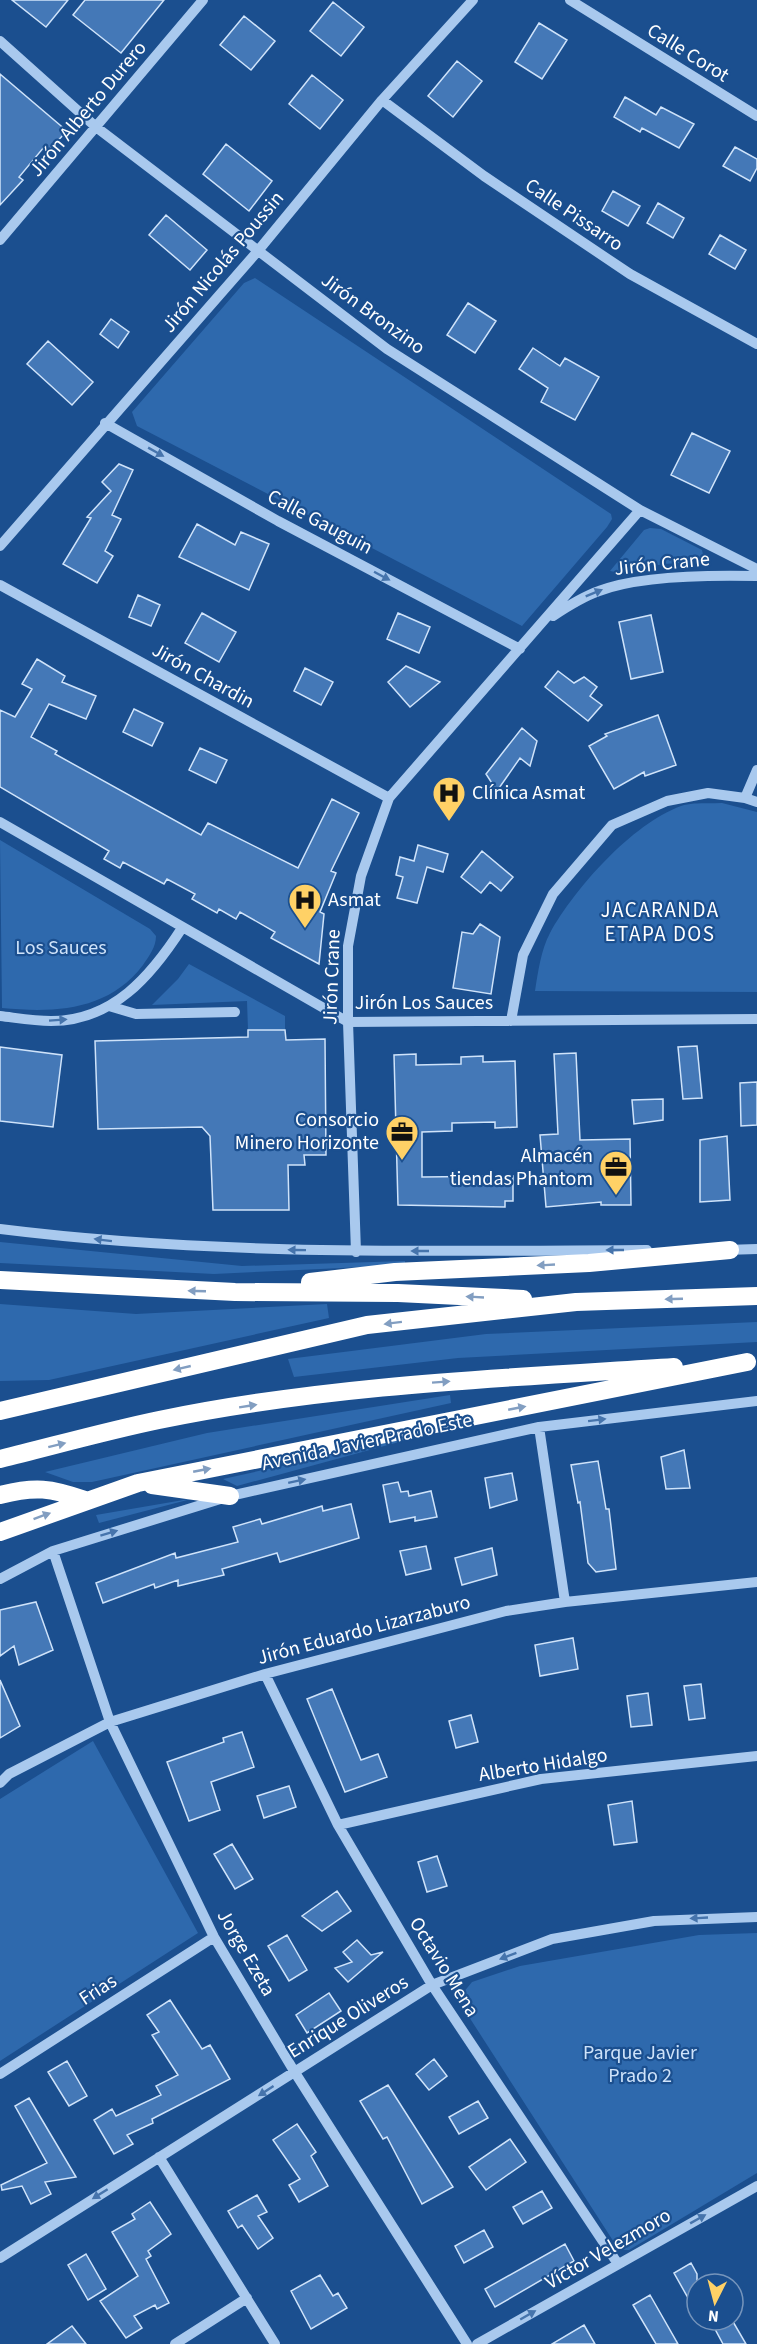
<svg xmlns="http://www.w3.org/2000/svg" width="757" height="2344" font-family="'Source Sans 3',sans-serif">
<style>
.green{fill:#2e69ad}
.building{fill:#4478b7;stroke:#cfe3fa;stroke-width:1.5}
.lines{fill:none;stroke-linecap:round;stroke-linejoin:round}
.minor{stroke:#a9c9ee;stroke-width:10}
.highway{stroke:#fff;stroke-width:18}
.oneway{fill:#4674ac}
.oneway2{fill:#829ec1}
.labels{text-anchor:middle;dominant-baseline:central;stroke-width:4.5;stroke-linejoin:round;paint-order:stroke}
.street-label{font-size:20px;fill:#fff;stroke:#1b4f8f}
.poi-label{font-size:20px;fill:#fff;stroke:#1b4f8f;text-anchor:start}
.park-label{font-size:20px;fill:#cfe3fa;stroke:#1b4f8f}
.neighbourhood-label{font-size:21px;letter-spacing:1.5px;fill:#fff;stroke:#1b4f8f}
</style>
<rect width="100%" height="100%" fill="#1b4f8f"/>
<path class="green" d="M255,278L611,514L612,519L607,527L522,626L137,426L132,412L244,283Z
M650,528L661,529L702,550L704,559L698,562L663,564L620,573L610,571L644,530Z
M722,803L757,812V992L535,991C538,972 541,950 550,933C575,888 632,824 681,806C693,802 709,804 722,803Z
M0,840L150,929L156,936C156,947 149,956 143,965C108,1011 55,1013 2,1008Z
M189,964L285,1016V1030H248L247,1001L152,1005L178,979Z
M0,1242L242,1266L405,1261V1265L214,1274L0,1263Z
M0,1304L136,1314L327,1304L329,1318L49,1380L0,1381Z
M757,1322V1342L458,1358L294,1377L288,1359L486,1334Z
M450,1395L451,1403L92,1482H73L45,1472L207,1433Z
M443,1430L237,1486L223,1479Z
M195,1498L99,1523L96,1515Z
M93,1741L198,1933L0,2061V1799Z
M757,1933V2173L629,2250H619L462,2006L463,1993L472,1982L520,1966L699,1935Z"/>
<path class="building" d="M12,0H68L46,27Z
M85,0H164L121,53L73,15Z
M333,2L364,27L341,56L310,31Z
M244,16L275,41L251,70L220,45Z
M539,23L567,40L542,79L515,62Z
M457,61L482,81L453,117L428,96Z
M0,74L67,131L48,151L44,147L19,177L23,180L0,205Z
M312,75L343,100L320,129L289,104Z
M625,97L656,115L661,107L694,124L679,148L642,128L640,132L614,117Z
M226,144L272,181L249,211L203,174Z
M735,147L757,159V168L750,181L723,166Z
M613,191L640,206L628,226L602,211Z
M658,203L684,218L673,238L647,223Z
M166,215L207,250L190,270L149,235Z
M720,235L746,250L735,269L709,254Z
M468,303L496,321L475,353L447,335Z
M111,319L129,332L118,348L100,334Z
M48,341L93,382L72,405L27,364Z
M533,348L560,366L565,358L599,377L575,420L541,402L548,388L519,369Z
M692,433L730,451L709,493L671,475Z
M119,464L133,470L112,515L121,519L105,551L113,556L97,583L63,564L91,518L87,517L111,491L102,482Z
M197,524L235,545L241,532L269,544L249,590L179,557Z
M138,595L160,605L151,626L129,617Z
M202,613L236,632L219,662L185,643Z
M398,613L430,627L419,653L387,639Z
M651,615L663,672L631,679L619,622Z
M37,659L65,676L62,682L96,696L86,719L49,704L31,737L57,751L55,754L201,835L208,823L298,868L332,799L359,813L331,871L336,873L320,912L324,914L319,964L271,938L275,932L240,912L236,919L219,909L217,913L192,899L195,894L167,879L164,884L123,862L120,868L104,859L109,851L0,787V710L15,717L32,689L22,684Z
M406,666L440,682L410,707L388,682Z
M305,668L333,682L321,705L294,691Z
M558,671L574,683L584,677L597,687L590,696L602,705L588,721L545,687Z
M134,709L163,723L152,746L123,732Z
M658,715L676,765L645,776L644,772L614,789L589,746L607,736L605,734Z
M522,728L537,741L530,766L520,758L497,791L486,774Z
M200,748L227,760L216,783L189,770Z
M418,845L448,854L443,872L427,867L417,903L397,898L403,877L396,875L400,857L414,861Z
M482,851L513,877L501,891L490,882L481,893L461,877Z
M480,924L500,937L491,994L453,988L462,932L473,934Z
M248,1030H285L286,1040L325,1039L326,1155H304L305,1165H288L289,1210H213L210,1136L202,1127L98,1129L95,1041L248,1037Z
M697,1046L702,1098L683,1099L678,1047Z
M0,1047L62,1055L53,1127L0,1121Z
M576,1053L580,1140L630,1139L631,1205H601V1202L546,1207L540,1135L558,1134L554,1054Z
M416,1054V1065L461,1064V1057L483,1056V1062L515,1061L517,1127L495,1128V1122L452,1123V1131L422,1132V1177L513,1176V1201H505V1207L398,1205L394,1055Z
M757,1082V1125L741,1126L740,1083Z
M663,1099V1120L634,1124L632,1100Z
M727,1136L730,1200L700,1202V1140Z
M684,1450L690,1488L666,1489L661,1457Z
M598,1461L606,1509H609L616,1569L596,1572L588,1563L580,1502L578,1503L571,1465Z
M512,1473L517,1500L490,1508L485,1478Z
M398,1482L401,1492L408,1491L409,1496L431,1491L437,1517L415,1521V1517L390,1522L383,1485Z
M351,1504L359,1538L280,1562L277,1553L222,1569L224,1575L178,1586V1580L155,1588L154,1584L103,1603L96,1583L175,1553L176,1558L238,1542L233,1527L260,1519L262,1524L322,1506L323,1511Z
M426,1546L431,1569L406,1575L400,1551Z
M492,1548L497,1575L462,1585L455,1558Z
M36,1602L53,1650L19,1665L14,1646L0,1656V1610Z
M573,1638L578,1669L540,1676L535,1645Z
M0,1680L20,1726L0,1738Z
M701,1684L705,1718L689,1720L684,1686Z
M332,1689L361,1760L378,1754L387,1777L345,1792L307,1699Z
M648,1693L652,1725L631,1727L627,1696Z
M471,1715L478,1742L456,1748L449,1721Z
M242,1732L254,1767L211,1782L220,1810L189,1821L167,1762L224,1742L223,1738Z
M289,1786L296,1807L264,1818L257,1796Z
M632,1801L637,1842L614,1845L608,1805Z
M232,1844L253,1879L235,1889L214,1854Z
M437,1856L447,1886L427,1892L418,1862Z
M337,1891L351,1911L322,1931L302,1916Z
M287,1935L307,1970L289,1981L268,1946Z
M357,1940L371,1955L383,1952L348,1982L335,1968L352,1962L343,1952Z
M329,1993L341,2011L307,2033L296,2015Z
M170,2000L202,2049L210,2045L230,2079L152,2119L153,2123L127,2135L133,2144L114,2154L94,2120L112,2109L116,2116L161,2095L156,2086L178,2075L152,2035L159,2032L147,2015Z
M434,2059L447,2076L429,2090L416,2074Z
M67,2061L87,2096L69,2106L48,2072Z
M388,2085L453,2187L422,2204L387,2137L383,2139L360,2101Z
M29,2098L76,2177L45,2182L51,2194L31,2204L22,2186L2,2190L1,2185L47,2163L15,2106Z
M478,2101L488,2118L459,2134L449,2117Z
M297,2124L316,2152L311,2156L328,2186L299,2202L289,2185L300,2179L273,2140Z
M510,2139L526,2162L486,2190L469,2167Z
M542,2191L552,2208L523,2224L513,2207Z
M257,2195L267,2212L258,2216L273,2238L258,2249L242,2225L238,2228L228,2211Z
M150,2202L171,2234L148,2251L151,2256L146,2259L169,2303L157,2309L155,2305L134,2316L142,2328L126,2338L100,2301L138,2276L112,2232L135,2219L132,2214Z
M484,2230L493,2247L464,2263L455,2246Z
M565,2244L574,2261L495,2307L485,2289Z
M86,2254L106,2289L88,2300L68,2265Z
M691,2263L697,2274V2314L674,2273Z
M320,2275L333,2296L338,2293L347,2308L311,2329L291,2291Z
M650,2295L678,2344H656L633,2305Z
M732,2320L746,2344H723L715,2329Z
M584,2325L595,2344H552Z
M72,2326L86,2344H47Z"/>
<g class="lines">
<path class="minor" d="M570,0L757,116
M0,41L96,127L387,349L640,510L757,569
M382,100L484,176L630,274L757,344
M0,240L203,0
M105,423L278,521L520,649
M0,546L257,252L382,100L473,0
M0,585L389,798
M553,616C568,606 582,597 599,591C640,575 712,575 757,576
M745,798L757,770
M0,822L348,1022L757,1019
M109,1006L136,1014L235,1012
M0,1016C17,1018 34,1021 51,1021C113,1021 151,976 182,928
M511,1021L523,955L553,894L612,825L667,801L708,793L745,798L757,802
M0,1229C215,1256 430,1251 647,1250
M725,1250L757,1249
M356,1252L348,1022V946L361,876L389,798L640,510
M539,1427L565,1602
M53,1551L110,1722L214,1937L294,2071L467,2344
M0,1579L53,1551L230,1496L539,1427L757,1401
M265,1674L338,1825L432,1985L618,2264
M0,1783L9,1774L110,1722L265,1674L506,1611L565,1602L757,1582
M338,1825L541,1779L757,1756
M0,2074L214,1937
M159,2157L275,2344
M0,2258L432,1985L552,1939L654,1921L757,1917
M175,2344L247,2298
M477,2344L757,2186"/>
<path class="highway" d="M0,1280L235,1292L398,1293L523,1299
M310,1282L395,1272L589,1263L730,1250
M0,1411L367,1325L576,1302L757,1296
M0,1459C53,1446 106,1431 159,1420C328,1385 503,1378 674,1367
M152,1485L230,1496
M0,1495C35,1486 51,1488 85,1500
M0,1532L138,1483L747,1362"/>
</g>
<defs><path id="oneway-solid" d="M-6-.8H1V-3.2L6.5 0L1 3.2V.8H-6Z" transform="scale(1.5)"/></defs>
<g class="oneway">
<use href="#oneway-solid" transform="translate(156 452) rotate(29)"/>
<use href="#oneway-solid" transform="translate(382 576) rotate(28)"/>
<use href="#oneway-solid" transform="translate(594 593) rotate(-22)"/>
<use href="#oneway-solid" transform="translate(58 1020) rotate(-4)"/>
<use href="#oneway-solid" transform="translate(103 1240) rotate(-173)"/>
<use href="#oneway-solid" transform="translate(297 1250) rotate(-179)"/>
<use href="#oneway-solid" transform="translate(615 1250) rotate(180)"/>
<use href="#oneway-solid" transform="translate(420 1251) rotate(180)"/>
<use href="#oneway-solid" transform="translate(597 1420) rotate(-7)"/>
<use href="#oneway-solid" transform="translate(297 1481) rotate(-12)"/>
<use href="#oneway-solid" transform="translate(109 1533) rotate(-17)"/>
<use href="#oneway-solid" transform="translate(699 1918) rotate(177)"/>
<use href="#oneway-solid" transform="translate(508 1956) rotate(159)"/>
<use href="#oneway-solid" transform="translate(266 2091) rotate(147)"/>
<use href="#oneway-solid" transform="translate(100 2194) rotate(148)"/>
<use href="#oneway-solid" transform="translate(698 2219) rotate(-29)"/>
<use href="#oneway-solid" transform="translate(528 2315) rotate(-30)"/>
</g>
<g class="oneway2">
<use href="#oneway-solid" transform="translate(546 1265) rotate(177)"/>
<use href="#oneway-solid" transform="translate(197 1291) rotate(-178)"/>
<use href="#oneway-solid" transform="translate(475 1297) rotate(-177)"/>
<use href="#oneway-solid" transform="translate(674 1299) rotate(178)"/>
<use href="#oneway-solid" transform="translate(393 1323) rotate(173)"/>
<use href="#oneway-solid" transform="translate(182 1368) rotate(167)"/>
<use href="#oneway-solid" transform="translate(441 1382) rotate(-4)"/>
<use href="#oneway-solid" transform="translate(248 1406) rotate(-9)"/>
<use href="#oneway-solid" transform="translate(517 1408) rotate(-11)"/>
<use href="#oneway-solid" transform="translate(57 1445) rotate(-14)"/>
<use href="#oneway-solid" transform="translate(202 1470) rotate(-11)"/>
<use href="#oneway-solid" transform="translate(42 1516) rotate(-20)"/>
</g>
<defs>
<symbol id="hospital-pin" viewBox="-11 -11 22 30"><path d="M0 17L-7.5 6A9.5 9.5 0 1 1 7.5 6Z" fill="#ffd166" stroke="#1b4f8f"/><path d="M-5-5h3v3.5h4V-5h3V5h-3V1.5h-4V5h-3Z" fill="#111"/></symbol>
<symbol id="office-pin" viewBox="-11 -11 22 30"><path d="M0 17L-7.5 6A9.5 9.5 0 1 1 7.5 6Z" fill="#ffd166" stroke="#1b4f8f"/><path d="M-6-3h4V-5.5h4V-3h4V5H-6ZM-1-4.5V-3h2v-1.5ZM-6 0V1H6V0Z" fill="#111"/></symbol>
</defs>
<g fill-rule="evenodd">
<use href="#hospital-pin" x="430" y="774" width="38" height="52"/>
<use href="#hospital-pin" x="286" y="881" width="38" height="52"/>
<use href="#office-pin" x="383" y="1113" width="38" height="52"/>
<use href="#office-pin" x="597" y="1148" width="38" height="52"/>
</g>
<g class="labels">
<g class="street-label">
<text transform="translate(688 53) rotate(32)">Calle Corot</text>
<text transform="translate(88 109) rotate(-50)">Jirón Alberto Durero</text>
<text transform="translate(574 215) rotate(34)">Calle Pissarro</text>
<text transform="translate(223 262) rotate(-50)">Jirón Nicolás Poussin</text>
<text transform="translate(373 314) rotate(36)">Jirón Bronzino</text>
<text transform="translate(320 522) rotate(28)">Calle Gauguin</text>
<text transform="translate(662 564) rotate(-6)">Jirón Crane</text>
<text transform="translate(203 676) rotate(29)">Jirón Chardin</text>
<text transform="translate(332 977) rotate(-88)">Jirón Crane</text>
<text x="424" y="1003">Jirón Los Sauces</text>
<text transform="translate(367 1442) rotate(-12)">Avenida Javier Prado Este</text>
<text transform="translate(364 1630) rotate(-15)">Jirón Eduardo Lizarzaburo</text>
<text transform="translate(543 1765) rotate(-9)">Alberto Hidalgo</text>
<text transform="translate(246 1953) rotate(60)">Jorge Ezeta</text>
<text transform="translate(444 1967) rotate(58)">Octavio Mena</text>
<text transform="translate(98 1990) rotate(-33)">Frias</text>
<text transform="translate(348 2017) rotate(-32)">Enrique Oliveros</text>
<text transform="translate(608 2249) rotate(-30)">Víctor Velezmoro</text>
</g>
<g class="poi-label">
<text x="472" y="793">Clínica Asmat</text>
<text x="328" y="900">Asmat</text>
<text x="379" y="1120" text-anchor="end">Consorcio<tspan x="379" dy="23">Minero Horizonte</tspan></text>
<text x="593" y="1156" text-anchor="end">Almacén<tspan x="593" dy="23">tiendas Phantom</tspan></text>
</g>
<g class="park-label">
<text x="61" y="948">Los Sauces</text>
<text x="640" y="2053">Parque Javier<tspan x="640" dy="23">Prado 2</tspan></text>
</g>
<g class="neighbourhood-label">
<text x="660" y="910">JACARANDA<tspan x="660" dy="24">ETAPA DOS</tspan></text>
</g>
</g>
<g transform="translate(715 2302) rotate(186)"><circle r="28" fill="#1b4f8f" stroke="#7695bc" stroke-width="1.5"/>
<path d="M0-4.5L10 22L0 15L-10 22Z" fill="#ffd166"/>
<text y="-9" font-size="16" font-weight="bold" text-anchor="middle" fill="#ffffff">N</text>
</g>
</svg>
